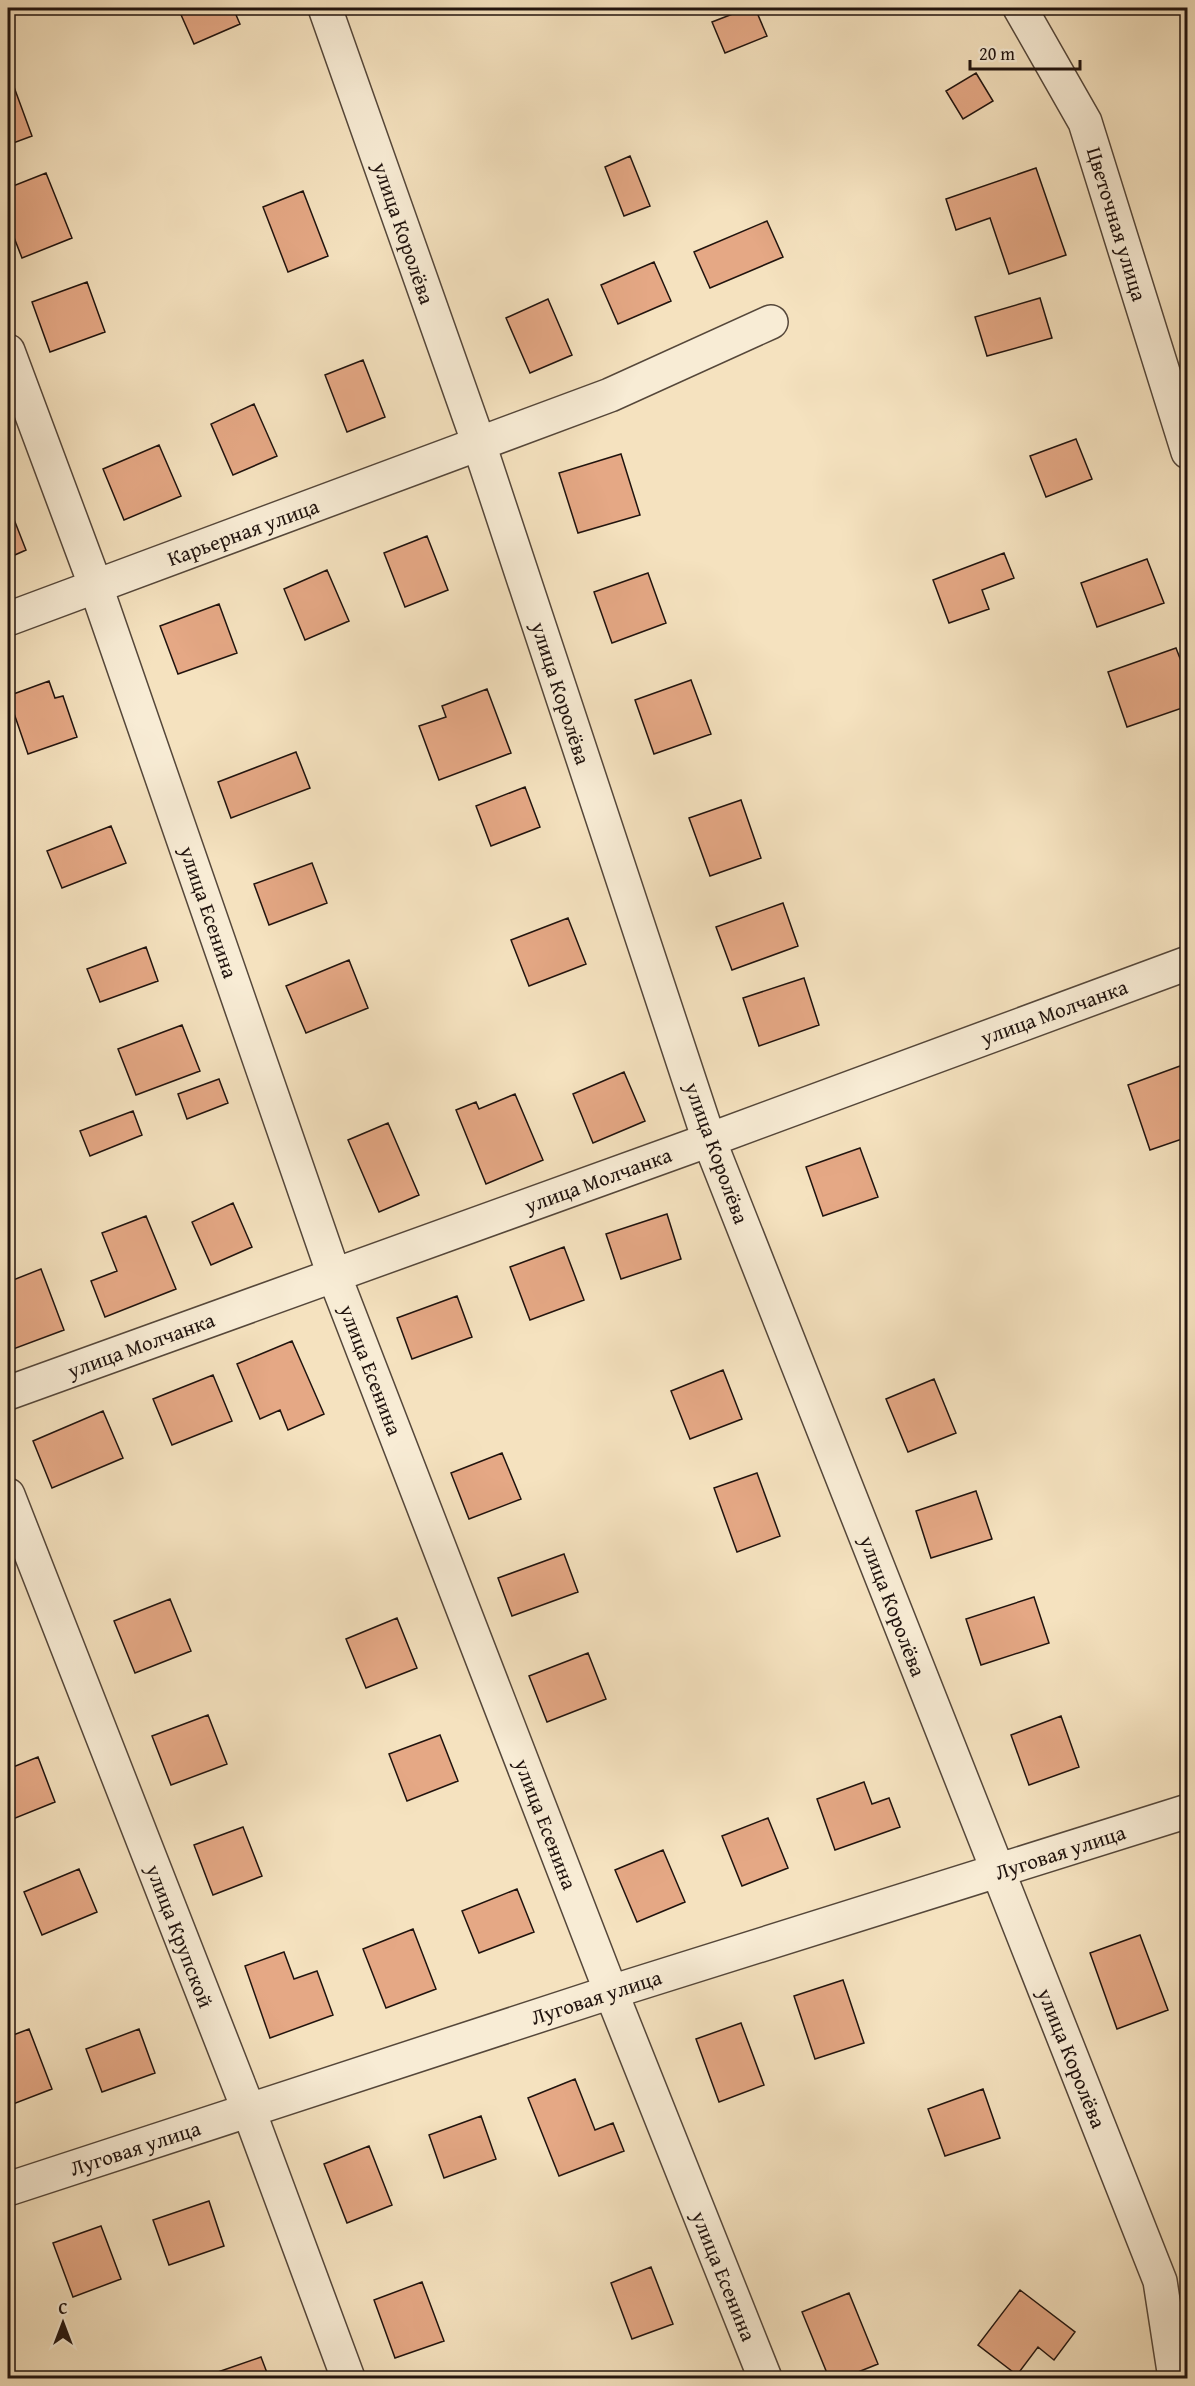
<svg xmlns="http://www.w3.org/2000/svg" width="1195" height="2386" font-family="'Gentium Book Plus',serif">
<style>
.building{fill:#e5a885;stroke:#20130e;stroke-width:1.5}
.lines{fill:none;stroke-linecap:round;stroke-linejoin:round}
.minor-casing{stroke:#55473a;stroke-width:36}
.minor{stroke:#f8ecd5;stroke-width:33}
.labels{text-anchor:middle;dominant-baseline:central;stroke-width:4.5;stroke-linejoin:round;paint-order:stroke}
.street-label{font-size:21px;fill:#20130e;stroke:#f8ecd5}
</style>
<rect width="100%" height="100%" fill="#f5e2bf"/>
<filter id="stains"><feTurbulence type="fractalNoise" baseFrequency=".00333" numOctaves="4"/><feColorMatrix values="0 0 0 0 .2 0 0 0 0 .09 0 0 0 0 .02 0 0 0 .5 -.17"/></filter>
<radialGradient id="worn" r=".72"><stop offset=".6" stop-color="#630" stop-opacity="0"/><stop offset="1" stop-color="#630" stop-opacity=".3"/></radialGradient>
<path class="building" d="M178,8H233L240,24L194,44Z
M748,8H755L767,36L725,53L712,22Z
M976,73L993,101L963,119L946,91Z
M14,87L32,136L8,145V90Z
M630,156L650,206L624,216L605,167Z
M1036,168L1066,255L1009,274L990,218L956,230L946,199Z
M46,173L72,238L22,258L8,222V188Z
M303,191L328,256L288,272L263,207Z
M767,221L783,257L710,288L694,252Z
M654,262L671,301L618,324L601,285Z
M87,282L105,332L50,352L32,302Z
M1040,298L1052,338L987,356L975,317Z
M548,299L572,355L530,373L506,318Z
M363,360L385,417L347,432L325,375Z
M254,404L277,456L233,475L211,424Z
M1076,439L1092,479L1046,497L1030,456Z
M159,445L181,496L124,520L103,469Z
M621,454L640,515L578,533L559,473Z
M8,504L26,550L8,558Z
M427,536L448,590L405,607L384,553Z
M1004,553L1014,578L982,590L989,609L949,623L933,580Z
M1147,559L1164,603L1097,627L1081,583Z
M327,570L349,621L305,640L284,589Z
M648,573L666,623L612,643L594,592Z
M219,604L237,653L178,674L160,626Z
M1176,648L1188,679V706L1127,727L1108,672Z
M691,680L711,734L654,754L635,700Z
M49,681L55,698L63,696L77,737L28,754L8,696Z
M487,689L511,753L439,780L419,726L446,717L442,706Z
M296,752L310,788L231,818L218,782Z
M525,787L540,827L491,846L476,806Z
M741,800L761,858L710,876L689,818Z
M111,826L126,863L62,888L47,851Z
M312,863L327,903L269,925L254,884Z
M783,903L798,946L732,970L716,927Z
M568,918L586,964L529,986L511,940Z
M146,947L158,981L100,1002L87,969Z
M349,960L368,1008L306,1033L286,986Z
M804,978L819,1025L759,1046L743,998Z
M182,1025L200,1071L136,1095L118,1049Z
M1180,1066L1188,1087V1137L1150,1150L1128,1085Z
M624,1072L645,1121L593,1143L573,1094Z
M219,1079L228,1103L187,1119L178,1094Z
M515,1094L543,1160L486,1184L456,1110L476,1102L479,1109Z
M133,1111L142,1135L90,1156L80,1131Z
M388,1123L419,1195L379,1212L348,1140Z
M860,1148L878,1197L823,1216L806,1167Z
M233,1203L252,1247L211,1265L192,1222Z
M667,1214L681,1259L621,1279L606,1234Z
M146,1216L176,1289L105,1317L91,1281L117,1271L102,1233Z
M564,1247L584,1300L530,1320L510,1267Z
M41,1269L64,1330L8,1351V1282Z
M457,1296L472,1337L412,1359L397,1318Z
M292,1341L324,1414L288,1430L280,1410L260,1419L237,1364Z
M723,1370L742,1419L690,1439L671,1391Z
M213,1375L232,1421L172,1445L153,1399Z
M934,1379L956,1433L908,1452L886,1399Z
M103,1411L123,1458L52,1488L33,1441Z
M502,1453L521,1499L469,1519L451,1473Z
M757,1473L780,1536L737,1552L714,1488Z
M976,1491L992,1539L931,1558L916,1511Z
M564,1554L578,1592L512,1616L498,1578Z
M1034,1597L1049,1643L981,1665L966,1619Z
M170,1599L191,1651L135,1673L114,1621Z
M397,1618L417,1668L366,1688L346,1639Z
M588,1653L606,1699L547,1722L529,1676Z
M208,1715L227,1764L171,1785L152,1736Z
M1061,1716L1079,1767L1029,1785L1011,1735Z
M440,1735L458,1781L407,1801L389,1754Z
M38,1757L55,1802L8,1821V1769Z
M864,1782L872,1804L889,1798L900,1827L835,1850L817,1799Z
M768,1818L788,1868L742,1886L722,1836Z
M243,1827L262,1876L213,1895L194,1845Z
M663,1850L685,1902L637,1922L615,1870Z
M79,1869L97,1912L42,1935L24,1892Z
M517,1889L534,1932L479,1953L462,1911Z
M413,1929L436,1989L386,2008L363,1949Z
M1140,1935L1168,2010L1117,2029L1090,1953Z
M284,1952L294,1979L317,1971L333,2015L270,2038L245,1966Z
M843,1980L864,2043L815,2059L794,1996Z
M741,2023L764,2085L719,2102L696,2039Z
M29,2029L52,2089L8,2106V2037Z
M139,2029L155,2073L102,2092L86,2049Z
M575,2079L595,2130L613,2123L624,2151L559,2176L528,2098Z
M983,2089L1000,2138L945,2156L928,2109Z
M481,2116L496,2159L444,2178L429,2135Z
M369,2146L392,2205L347,2223L324,2164Z
M209,2201L224,2246L169,2265L153,2220Z
M101,2226L121,2279L73,2297L53,2243Z
M651,2267L673,2324L632,2339L611,2283Z
M422,2282L444,2341L395,2358L374,2300Z
M1020,2290L1075,2332L1054,2360L1038,2347L1017,2375L978,2345Z
M849,2293L878,2364L843,2378H829L802,2312Z
M261,2357L269,2378H217L215,2373Z"/>
<g class="lines">
<defs>
<path id="minor" d="M325,8L479,444L709,1140L1160,2281L1175,2378
M1020,8L1085,122L1188,452
M8,351L96,587L334,1275L611,1992L765,2378
M8,619L610,395L771,322
M8,1393L709,1140L1188,963
M8,1495L249,2111L348,2378
M8,2189L611,1992L1188,1811"/>
</defs>
<use href="#minor" class="minor-casing"/>
<use href="#minor" class="minor"/>
</g>
<g class="labels">
<g class="street-label">
<text transform="translate(1117 224) rotate(73)">Цветочная улица</text>
<text transform="translate(404 233) rotate(71)">улица Королёва</text>
<text transform="translate(243 532) rotate(-20)">Карьерная улица</text>
<text transform="translate(561 693) rotate(72)">улица Королёва</text>
<text transform="translate(209 912) rotate(71)">улица Есенина</text>
<text transform="translate(1054 1012) rotate(-20)">улица Молчанка</text>
<text transform="translate(717 1153) rotate(70)">улица Королёва</text>
<text transform="translate(598 1180) rotate(-20)">улица Молчанка</text>
<text transform="translate(141 1345) rotate(-20)">улица Молчанка</text>
<text transform="translate(371 1370) rotate(69)">улица Есенина</text>
<text transform="translate(893 1606) rotate(69)">улица Королёва</text>
<text transform="translate(546 1824) rotate(69)">улица Есенина</text>
<text transform="translate(1060 1852) rotate(-18)">Луговая улица</text>
<text transform="translate(180 1936) rotate(69)">улица Крупской</text>
<text transform="translate(596 1997) rotate(-18)">Луговая улица</text>
<text transform="translate(1072 2058) rotate(68)">улица Королёва</text>
<text transform="translate(135 2148) rotate(-18)">Луговая улица</text>
<text transform="translate(724 2276) rotate(68)">улица Есенина</text>
</g>
</g>
<rect width="1195" height="2386" fill="none" stroke="#f5e2bf" stroke-width="30"/>
<rect x="9" y="9" width="1177" height="2368" fill="none" stroke="#20130e" stroke-width="3"/>
<rect x="15" y="15" width="1165" height="2356" fill="none" stroke="#20130e" stroke-width="1.5"/>
<g transform="translate(63 2323)" stroke="#f8ecd5" stroke-width="4.5" paint-order="stroke">
<path d="M0-4.5L10 22L0 15L-10 22Z" fill="#20130e"/>
<text y="-9" font-size="16" font-weight="bold" text-anchor="middle" fill="#20130e">С</text>
</g>
<path d="M970 60v9h110v-9" fill="none" stroke="#20130e" stroke-width="3"/>
<text x="979" y="60" font-size="18" fill="#20130e" stroke="#f8ecd5" stroke-width="4.5" paint-order="stroke">20 m</text>
<rect width="100%" height="100%" filter="url(#stains)"/>
<rect width="100%" height="100%" fill="url(#worn)"/>
</svg>
